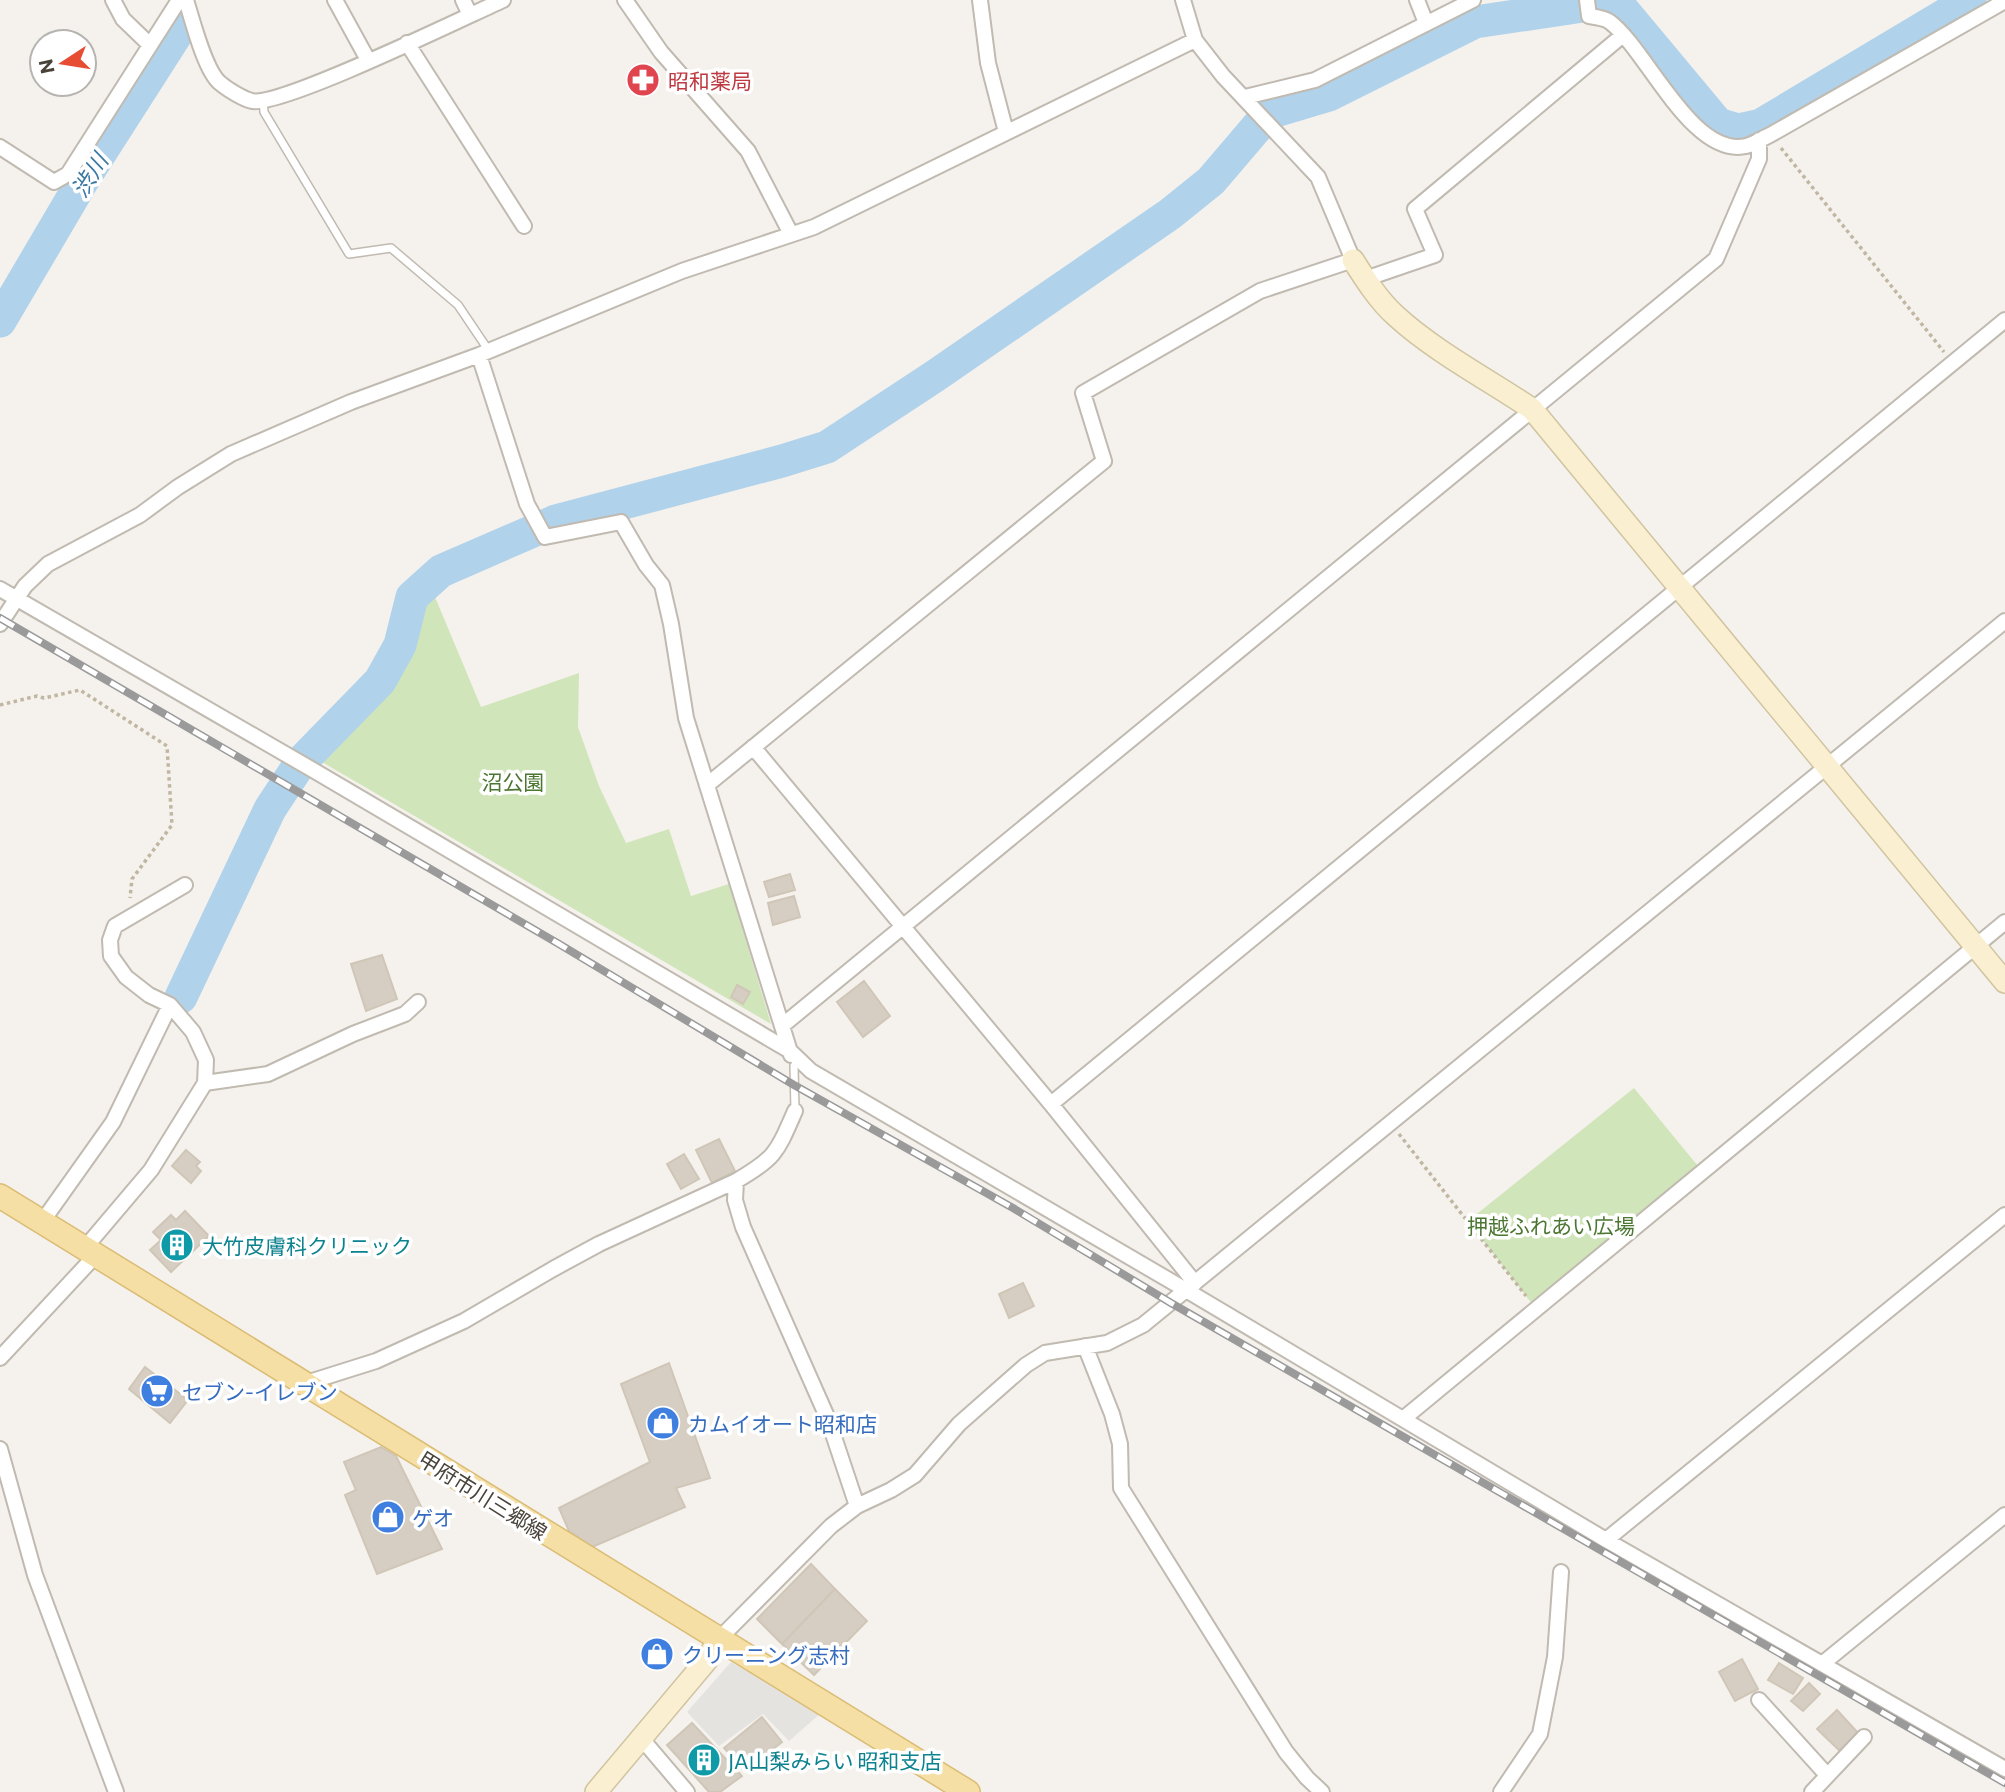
<svg xmlns="http://www.w3.org/2000/svg" width="2005" height="1792" font-family="Commissioner,'Noto Sans JP',sans-serif">
<style>
.green{fill:#d1e5ba}
.parking{fill:#e4e3e0}
.lines{fill:none;stroke-linecap:round;stroke-linejoin:round}
.river{stroke:#b0d2eb;stroke-width:33}
.building{fill:#d6cec3;stroke:#d0c6b7;stroke-width:2}
.lane-casing{stroke:#c0bab0;stroke-width:10}
.street-casing{stroke:#c0bab0;stroke-width:18}
.secondary-casing{stroke:#d0c4a1;stroke-width:24}
.primary-casing{stroke:#dabc75;stroke-width:26}
.path{stroke:#c0b6a2;stroke-width:3.5;stroke-dasharray:3.5 3.5;stroke-linecap:butt}
.lane{stroke:#fff;stroke-width:7}
.street{stroke:#fff;stroke-width:14}
.secondary{stroke:#faf0d1;stroke-width:21}
.primary{stroke:#f6dfa5;stroke-width:23}
.rail-casing{stroke:#9a9a9a;stroke-width:8}
.rail{stroke:#fff;stroke-width:5;stroke-dasharray:16;stroke-linecap:butt}
.labels{text-anchor:middle;dominant-baseline:central;stroke-width:7;stroke-linejoin:round;paint-order:stroke}
.health-label{font-size:21px;fill:#be3a42;stroke:#fff;text-anchor:start}
.park-label{font-size:21px;fill:#4c7732;stroke:#fff}
.culture-label{font-size:21px;fill:#0d838f;stroke:#fff;text-anchor:start}
.shop-label{font-size:21px;fill:#366cbe;stroke:#fff;text-anchor:start}
.street-label{font-size:21px;fill:#49433a;stroke:#fff}
.water-label{font-size:23px;font-style:italic;fill:#3a78a4;stroke:#fff}
</style>
<rect width="100%" height="100%" fill="#f5f2ed"/>
<path class="green" d="M435,597L481,707L579,673L578,727L599,786L626,843L669,829L691,896L729,884L771,1024L322,762L387,695L411,648L423,608Z
M1634,1088L1702,1171L1536,1309L1468,1221Z"/>
<path class="parking" d="M731,1662L821,1713L789,1741L763,1714L719,1746L687,1712Z"/>
<g class="lines">
<path class="river" d="M0,321L83,180L179,30
M181,997L270,809L301,762L380,681L400,645L412,597L441,571L556,521L782,461L827,447L935,376L1170,214L1211,181L1269,113L1329,95L1475,22L1603,3L1622,9L1718,124L1738,130L1761,125L1970,0"/>
</g>
<path class="building" d="M790,874L795,890L769,897L764,882Z
M794,896L800,917L773,925L768,903Z
M382,955L397,999L366,1011L351,964Z
M864,981L890,1016L863,1037L837,1002Z
M737,985L750,992L743,1004L731,997Z
M719,1139L735,1171L712,1183L696,1150Z
M186,1150L200,1162L196,1166L201,1171L191,1183L172,1166Z
M684,1154L699,1179L681,1189L667,1164Z
M185,1211L209,1236L171,1272L150,1250L161,1240L153,1232L171,1215L176,1220Z
M1023,1283L1034,1306L1009,1318L999,1294Z
M669,1363L710,1478L676,1488L685,1507L592,1547L569,1531L559,1508L650,1462L621,1384Z
M145,1367L188,1400L170,1423L129,1389Z
M381,1447L396,1456L442,1549L377,1574L345,1495L356,1490L344,1462Z
M811,1564L835,1589L782,1644L757,1619Z
M835,1589L867,1621L814,1675L782,1644Z
M1742,1659L1758,1689L1735,1701L1719,1672Z
M1779,1663L1803,1678L1793,1694L1768,1680Z
M1809,1683L1820,1694L1803,1711L1791,1701Z
M1837,1710L1859,1734L1841,1752L1817,1729Z
M762,1717L782,1742L745,1770L724,1748Z
M692,1723L742,1776L720,1792H709L667,1745Z"/>
<g class="lines">
<defs>
<path id="lane" d="M263,100L264,112L349,254L391,248L458,305L489,351
M794,1066L795,1111"/>
<path id="street" d="M113,0L123,19L150,45
M186,0C192,19 205,71 220,83C227,89 243,99 252,101C281,107 465,17 503,0
M335,0L368,60
M463,0L470,15
M625,0L661,52L748,151L791,234
M980,0L988,63L1006,132
M1417,0L1426,23
M1587,0L1589,16C1596,17 1605,18 1610,22C1647,50 1692,158 1746,146C1754,144 1763,138 1770,135L2005,1
M407,43L524,226
M1245,97L1315,80L1473,0
M0,147L54,182L68,174L179,0
M1365,279L1435,255L1415,209L1623,35
M479,355L527,504L545,537L621,522L646,565L662,585L671,624L686,718L791,1055
M0,589L313,770L790,1051L811,1071L1186,1290L1606,1540L2005,1215
M0,624L25,586L48,564L140,515L178,487L231,454L351,402L479,355L682,271L814,227L1195,40
M753,747L1051,1104L1195,1283
M707,785L1104,461L1083,393L1260,291L1353,260L1318,177L1223,76L1195,40L1183,0
M185,885L115,926L110,940L111,956L126,977L149,995L170,1005L193,1032L206,1060L205,1083
M783,1025L1716,259L1759,159V140
M1051,1104L2005,320
M795,1111C777,1152 776,1158 736,1181L735,1200L743,1227L828,1419L857,1506
M42,1222L113,1122L170,1005
M84,1249L151,1170L205,1083L268,1074L353,1034L405,1014L418,1002
M1085,1346L1112,1414L1120,1444L1121,1488L1286,1752L1307,1778L1322,1792
M0,1358L95,1256
M303,1384L376,1361L464,1321L553,1269L599,1244L736,1181
M1403,1419L2005,922
M0,1449L35,1575L116,1792
M1606,1540L2005,1769
M718,1640L831,1526L857,1506L891,1490L915,1475L959,1424L1026,1365L1045,1353L1107,1343L1143,1325L2005,621
M1822,1664L2005,1515
M1759,1700L1827,1775
M642,1739L687,1792
M1501,1792L1540,1734L1555,1657L1561,1572
M1812,1792L1864,1737"/>
<path id="secondary" d="M1353,260C1365,279 1379,301 1396,316C1434,351 1489,380 1532,409L2005,982
M596,1792L707,1660L718,1640"/>
<path id="primary" d="M0,1196L968,1792"/>
</defs>
<use href="#lane" class="lane-casing"/>
<use href="#street" class="street-casing"/>
<use href="#secondary" class="secondary-casing"/>
<use href="#primary" class="primary-casing"/>
<path class="path" d="M1781,148L1944,352
M0,705L37,696L44,698L80,690L167,746L172,825L132,879L130,898
M1399,1134L1526,1296"/>
<use href="#lane" class="lane"/>
<use href="#street" class="street"/>
<use href="#secondary" class="secondary"/>
<use href="#primary" class="primary"/>
<defs>
<path id="rail" d="M0,618L559,944L794,1085L1013,1208L1171,1303L2005,1783"/>
</defs>
<use href="#rail" class="rail-casing"/>
<use href="#rail" class="rail"/>
</g>
<defs>
<symbol id="pharmacy-disc" viewBox="-11 -11 22 22"><circle r="9.5" fill="#e0444e" stroke="#fff"/><path d="M-2-6h4v4h4v4h-4v4h-4v-4h-4v-4h4Z" fill="#fff"/></symbol>
<symbol id="building-disc" viewBox="-11 -11 22 22"><circle r="9.5" fill="#0f9aa8" stroke="#fff"/><path d="M-4-6H4V6H1V3H-1V6H-4ZM-2.5-4.3h1.7v1.8h-1.7ZM.8-4.3h1.7v1.8H.8ZM-2.5-1h1.7V.8h-1.7ZM.8-1h1.7V.8H.8Z" fill="#fff"/></symbol>
<symbol id="supermarket-disc" viewBox="-11 -11 22 22"><circle r="9.5" fill="#3f7fe0" stroke="#fff"/><path d="M-6-5.5h2.5l.6 2H6L4.5 2H-2.5L-4.4-4H-6ZM-1.5 3.2a1.3 1.3 0 1 0 .1 0ZM3 3.2a1.3 1.3 0 1 0 .1 0Z" fill="#fff"/></symbol>
<symbol id="shop-disc" viewBox="-11 -11 22 22"><circle r="9.5" fill="#3f7fe0" stroke="#fff"/><path d="M-5-2.5h2.3a2.7 3.5 0 0 1 5.4 0H5L5.5 6h-11ZM-1.5-2.5h3a1.5 2.3 0 0 0-3 0Z" fill="#fff"/></symbol>
</defs>
<g fill-rule="evenodd">
<use href="#pharmacy-disc" x="624" y="61" width="38" height="38"/>
<use href="#building-disc" x="158" y="1226" width="38" height="38"/>
<use href="#supermarket-disc" x="138" y="1372" width="38" height="38"/>
<use href="#shop-disc" x="644" y="1404" width="38" height="38"/>
<use href="#shop-disc" x="369" y="1498" width="38" height="38"/>
<use href="#shop-disc" x="638" y="1635" width="38" height="38"/>
<use href="#building-disc" x="685" y="1741" width="38" height="38"/>
</g>
<g class="labels">
<g class="health-label">
<text x="668" y="80">昭和薬局</text>
</g>
<g class="park-label">
<text x="513" y="781">沼公園</text>
<text x="1551" y="1225">押越ふれあい広場</text>
</g>
<g class="culture-label">
<text x="202" y="1245">大竹皮膚科クリニック</text>
<text x="728" y="1760">JA山梨みらい 昭和支店</text>
</g>
<g class="shop-label">
<text x="182" y="1391">セブン-イレブン</text>
<text x="688" y="1423">カムイオート昭和店</text>
<text x="412" y="1517">ゲオ</text>
<text x="682" y="1654">クリーニング志村</text>
</g>
<g class="street-label">
<text transform="translate(483 1495) rotate(32)">甲府市川三郷線</text>
</g>
<g class="water-label">
<text transform="translate(89 175) rotate(-58)">渋川</text>
</g>
</g>
<g transform="translate(63 63) rotate(258)"><circle r="33" fill="#ffffff" stroke="#b6b4b0" stroke-width="2"/>
<path d="M0-5L12 26L0 18L-12 26Z" fill="#e74d32"/>
<text y="-10" font-size="19" font-weight="bold" text-anchor="middle" fill="#49433a">N</text>
</g>
</svg>
